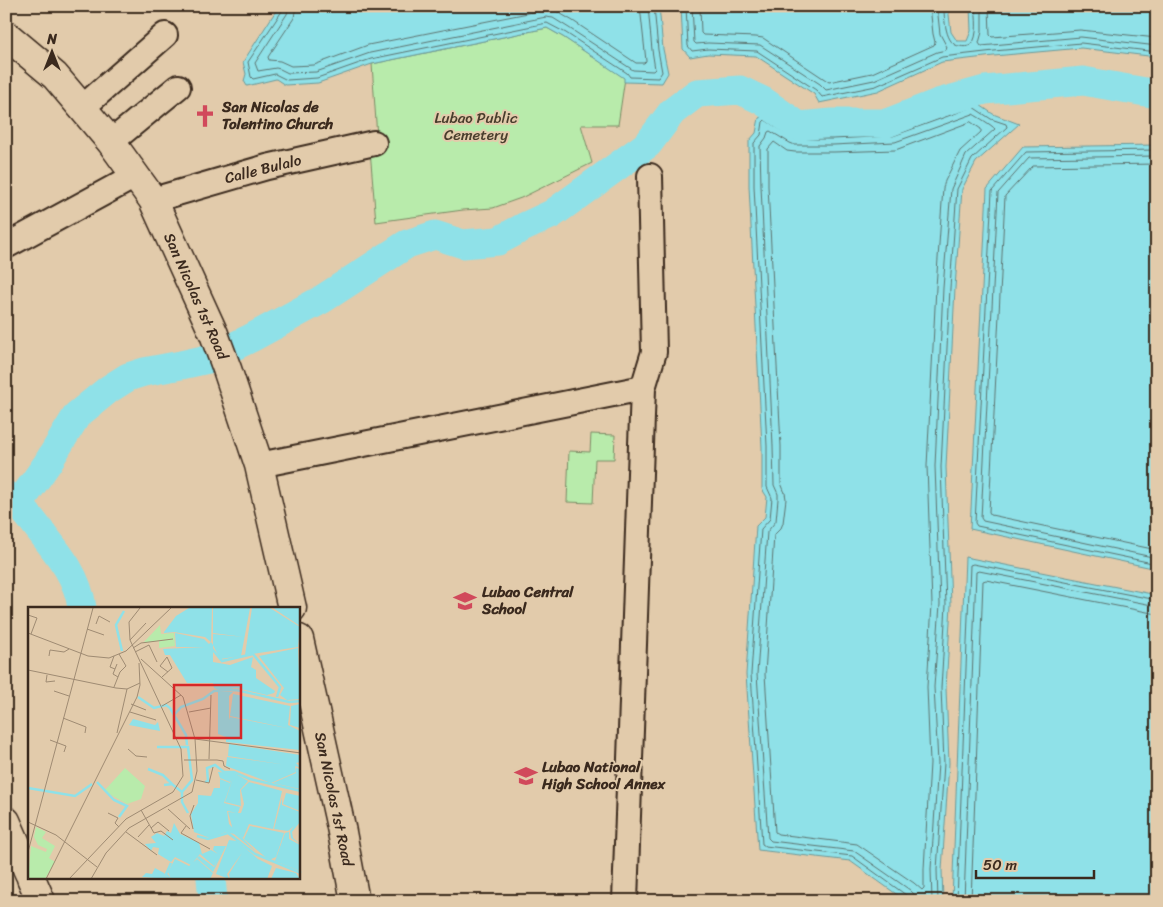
<svg xmlns="http://www.w3.org/2000/svg" width="1163" height="907" font-family="Sriracha,sans-serif">
<style>
.green{fill:#b8ebab;stroke:#7a8a64}
.water{fill:#8fe1e8;stroke:#6d9897}
.lines{fill:none;stroke-linecap:round;stroke-linejoin:round}
.shore{stroke:#5d736f;stroke-width:1}
.river{stroke:#8fe1e8;stroke-width:29}
.minor-casing{stroke:#3b2a1e;stroke-width:28}
.major-casing{stroke:#3b2a1e;stroke-width:31}
.minor{stroke:#e2cbab;stroke-width:24}
.major{stroke:#e2cbab;stroke-width:28}
.labels{text-anchor:middle;dominant-baseline:central;stroke-width:4;stroke-linejoin:round;paint-order:stroke}
.poi-label{font-size:15px;font-weight:bold;fill:#3b2a1e;stroke:#e2cbab;text-anchor:start}
.park-label{font-size:15px;fill:#483d2c;stroke:#e2cbab}
.street-label{font-size:15px;fill:#3b2a1e;stroke:#e2cbab}
.inset-river{fill:none;stroke:#8fe1e8;stroke-width:2.5}
.inset-road{fill:none;stroke:#9f8b73;stroke-width:1}
.view{fill:#d62828;fill-opacity:0.15;stroke:#d62828;stroke-width:2.5}
.inset-edge{fill:none;stroke:#3b2a1e;stroke-width:2.5}
</style>
<rect width="100%" height="100%" fill="#e2cbab"/>
<filter id="ink" filterUnits="userSpaceOnUse"><feTurbulence type="fractalNoise" baseFrequency=".02" numOctaves="2"/><feDisplacementMap in="SourceGraphic" scale="10" xChannelSelector="R" yChannelSelector="G"/><feConvolveMatrix kernelMatrix="1 2 1 2 8 2 1 2 1" color-interpolation-filters="sRGB"/></filter>
<g filter="url(#ink)">
<path class="green" d="M547,28L563,37L625,78L618,125H581L592,163L521,198L493,208L463,210L376,222L370,150L377,137L372,64Z
M591,434L615,435L614,459H595L593,503L567,502L569,451L590,452Z"/>
<path class="water" d="M279,6H659L663,49L668,73L662,83L624,82V78L563,37L547,28L372,64L318,83L285,85L276,79L247,86L244,81L246,74L243,62Z
M681,6H948L951,32L957,41H967L971,31L970,6H1157V57L1081,48L994,56L942,62L878,91L819,103L814,94L756,56L708,54L690,57L683,49Z
M974,101L993,114L1019,124L976,162L962,189L955,288L946,467L951,605L946,688L949,763L942,870L943,901H906L850,861L758,850L746,674L756,526L765,517L767,497L762,489V447L749,186V141L756,133L759,118L766,114L796,134H833L893,131Z
M1157,145V569L970,529L987,189L1023,147Z
M965,557L1157,595V901H952Z"/>
<g class="lines">
<path class="shore" d="M282,6V11L248,62L251,77L253,79L275,74L287,80L317,78L371,59L547,23L566,33L627,73L630,77L658,78L662,72L658,50L654,6
M289,6L287,14L255,63L258,71L276,68L280,69L288,73L316,72L370,53L546,17L553,18L569,28L633,70L653,71L655,69L652,50L648,6
M296,6L294,18L268,57L269,60L280,61L291,66L314,65L368,45L548,9L556,11L573,21L636,63H644L646,61L640,6
M686,6L688,46L692,51L708,49L757,51L816,90L822,97L876,86L942,57L994,51L1081,43L1157,52
M692,6L694,42L696,44L708,43L760,45L820,84L826,90L874,80L937,52L946,50L947,47L940,34L937,6
M700,6L701,33L703,35L756,37L763,38L829,82L872,73L934,45L935,42L933,34L930,6
M944,6C944,17 945,46 960,46C963,47 968,47 971,45C979,37 976,16 975,6
M982,6V32L979,43L981,46L1081,37L1157,46
M989,6L990,35L992,37L1080,30L1157,38
M971,122L981,129V132L960,151L945,181L943,188L936,287L927,466L932,604L927,687L930,763L924,869V888L922,890L914,883L857,844L778,834L775,832L765,674L774,535L781,528L783,523L786,499L785,493L781,483V446L768,186V149L774,142L787,151L795,152H834L895,150Z
M1157,150L1026,152L992,191L975,523L977,526L1157,564
M1157,156L1029,158L998,193L981,518L983,521L1157,558
M1157,164L1033,166L1005,196L989,512L991,515L1157,550
M909,901L908,898L906,895L852,856L765,846L762,844L751,674L761,529L770,519L772,498L767,487V446L754,186V143L761,135L763,122L765,120L795,139H833L893,136L973,107L991,119L1006,124L1007,127L972,159L957,189L950,288L941,467L946,605L941,688L944,763L937,870L938,901
M915,901L914,894L910,890L854,851L771,841L768,838L757,674L767,532L776,521L778,499V494L774,485L773,446L761,186L760,146L766,138L768,132L770,131L790,143L795,145H833L895,142L973,114C978,117 992,125 995,129L966,155L951,189L943,288L935,466L940,604L934,687L938,763L931,869L932,901
M957,901L970,565L973,564L1157,600
M964,901L976,572L979,571L1157,606
M971,901L983,581L986,580L1157,614"/>
<path class="river" d="M6,495C19,503 29,516 38,528C58,553 78,576 82,608
M18,505L47,464L77,415L109,389L128,377L144,372L181,365L208,359L251,338L321,300L407,244L435,235L463,244L498,241L524,227L552,214L648,144L672,112L697,93L740,90L763,101L799,126L832,123H887L938,103L985,90L1083,81L1157,94
M211,878L213,901"/>
<defs>
<path id="minor" d="M82,108L165,35
M111,142L178,87
M153,200L267,167L374,143
M6,246L135,176
M259,465L643,388
M625,901L643,388L654,352L650,176"/>
<path id="major" d="M6,35L55,76L111,142L153,200L214,334L227,369L259,465L292,608
M299,639L341,827L355,901
M6,821L29,873
M31,878L41,901"/>
</defs>
<use href="#minor" class="minor-casing"/>
<use href="#major" class="major-casing"/>
<use href="#minor" class="minor"/>
<use href="#major" class="major"/>
</g>
</g>
<defs>
<symbol id="church-bare" viewBox="-9 -9 18 18"><path d="M-1.2-6h2.4v3.5h3.3v2.4h-3.3V6h-2.4V-.1h-3.3v-2.4h3.3Z" fill="#d1495b" stroke="#e2cbab" stroke-width="2.5" paint-order="stroke"/></symbol>
<symbol id="school-bare" viewBox="-9 -9 18 18"><path d="M0-5L7-2L0 1L-7-2ZM-4 1L0 2.5L4 1V4Q0 6-4 4Z" fill="#d1495b" stroke="#e2cbab" stroke-width="2.5" paint-order="stroke"/></symbol>
</defs>
<g fill-rule="evenodd">
<use href="#church-bare" x="189" y="100" width="32" height="32"/>
<use href="#school-bare" x="449" y="585" width="32" height="32"/>
<use href="#school-bare" x="510" y="760" width="32" height="32"/>
</g>
<g class="labels">
<g class="poi-label">
<text x="222" y="107">San Nicolas de<tspan x="222" dy="17">Tolentino Church</tspan></text>
<text x="482" y="592">Lubao Central<tspan x="482" dy="17">School</tspan></text>
<text x="542" y="767">Lubao National<tspan x="542" dy="17">High School Annex</tspan></text>
</g>
<g class="park-label">
<text x="476" y="118">Lubao Public<tspan x="476" dy="17">Cemetery</tspan></text>
</g>
<g class="street-label">
<text transform="translate(263 169) rotate(-14)">Calle Bulalo</text>
<text transform="translate(196 296) rotate(66)">San Nicolas 1st Road</text>
<text transform="translate(334 799) rotate(78)">San Nicolas 1st Road</text>
</g>
</g>
<g transform="translate(28 607)">
<rect width="272" height="272" fill="#e2cbab"/>
<path d="M132,18L133,27L146,26L147,39L131,41V34L115,36ZM97,161L117,179L113,192L99,197L76,184ZM8,220L18,225L14,231L27,239L21,251L27,255L17,272H0L3,239L18,245L19,242L10,238L6,230Z" fill="#b8ebab"/>
<path d="M161,1H184L183,35L185,38V27L216,30L185,26V1H222L213,49L192,52L185,38V55L202,58L225,50L223,60L228,63V71L247,84L246,86L239,88L208,81L193,84L186,81L185,76H159L142,48H137L135,42L177,40H148L147,26L176,32L181,37L183,35L177,30L146,25L136,26V25L148,9ZM224,1H242L272,20L270,40L217,48ZM245,1H272V19ZM270,41L272,92L259,93L252,88L256,81L231,49ZM190,85H205L201,89V113L202,110L264,122L202,109L205,87L262,99L260,118L272,124V143L198,135V130L190,127ZM272,97L273,98L272,121L262,118L263,99ZM105,112L127,118L130,115L132,124L101,118ZM201,137L272,148V155L268,156L272,160L200,149ZM199,150L267,159L268,165L243,176L198,159ZM268,161L272,162V182L245,176L268,166ZM190,165L206,166L220,174L212,183L213,199L197,195L205,171L196,196L212,200L210,206L199,204L201,217L228,245L206,227L198,225L182,231L166,225L163,207L170,196V188L183,189L186,181H192V172L202,176L203,172L202,175L192,171ZM221,175L254,184L245,222L221,217L215,231L205,223L200,205L213,206L216,197L213,183ZM258,186L272,189V204L255,197ZM254,191V198L272,205V215L264,225L265,231L272,237L263,231L262,224L266,219L260,224L246,222ZM146,216L152,227L171,236L174,247L183,243L190,247L185,243L186,239H198L185,265L169,251L171,249L186,260L189,255L186,259L172,247L163,258L147,250L143,255L130,247L131,241L125,240L123,244L117,237L128,236L123,230L129,226L136,229L139,224L143,226ZM222,219L256,226L248,250L241,253L216,232ZM261,225V232L272,238V264L247,254L257,226ZM201,233L209,234L230,252L244,259L239,272H202L201,267L214,246L199,267L201,272L188,267ZM147,252L161,259L169,252L185,266L182,272H143L140,265ZM127,261L136,266L140,272L114,270L118,266L124,267ZM248,261L268,266L272,272H243Z" fill="#8fe1e8"/>
<path class="inset-river" d="M184,42L194,54L225,47L252,80L249,90M94,44L88,18L96,4M110,90L126,101L138,98L142,101L158,128L159,138M147,107L153,100L175,92L186,84L208,83L261,95L273,94M129,140H160L164,173L154,185M120,162L135,168L144,177M69,175L86,193L99,199L91,210M177,175L180,174L179,161L187,158L196,165H206L222,172L273,184M136,178L144,177L154,185V195L160,206M0,181L47,189L64,177M169,229L180,232L200,226L227,247L273,266M142,272L138,267L143,256"/>
<path class="inset-road" d="M0,8L9,11L3,27M68,17L71,9L82,15M59,22L76,28M0,26L60,49L81,51L98,44L143,1M102,33L118,16M105,41L113,36L145,32M107,45L121,38L129,55M21,49L22,43L36,45L41,42M86,49L82,60L87,62M113,52L155,90L167,132L273,146M89,57L85,67L90,70M0,63L88,81L99,82L112,76M19,68L18,75L27,74M134,70L144,61L139,50L132,59L140,65M86,80L92,65L98,59L91,47M26,84L41,89M103,97L118,103M134,99L153,88M102,105L128,113M161,105L183,101M35,111L58,120L57,126M89,126L99,82M22,133L38,139L36,145M100,142L108,149L119,150M181,152L183,88M156,153H189L195,154L196,159L202,162M168,173L181,176L185,160M140,202L162,222M113,203L126,226L133,224L145,233M80,206L90,211L87,216L91,220M0,215L28,228L69,260M158,219L153,226L182,242M123,221L130,215L141,224M165,222L162,209L166,198M98,225L129,248M110,230L121,218M0,245L65,1M18,272L109,90L112,78L111,56M41,272L98,212L145,185L155,169L153,142L102,33L101,15L112,1M63,272L78,246L101,221L164,185L169,164L167,132"/>
<path class="view" d="M146,78H213V131H146Z"/>
<rect width="272" height="272" class="inset-edge"/>
</g>
<rect width="1163" height="907" fill="none" stroke="#e2cbab" stroke-width="25"/>
<rect x="12" y="12" width="1138" height="882" fill="none" stroke="#3b2a1e" stroke-width="2" filter="url(#ink)"/>
<g transform="translate(52 52)" stroke="#e2cbab" stroke-width="4" paint-order="stroke">
<path d="M0-4L9 19L0 12L-9 19Z" fill="#3b2a1e"/>
<text y="-8" font-size="14" font-weight="bold" text-anchor="middle" fill="#3b2a1e">N</text>
</g>
<path d="M976 870v8h118v-8" fill="none" stroke="#3b2a1e" stroke-width="2.5"/>
<text x="983" y="870" font-size="15" fill="#3b2a1e" stroke="#e2cbab" stroke-width="4" paint-order="stroke">50 m</text>
</svg>
